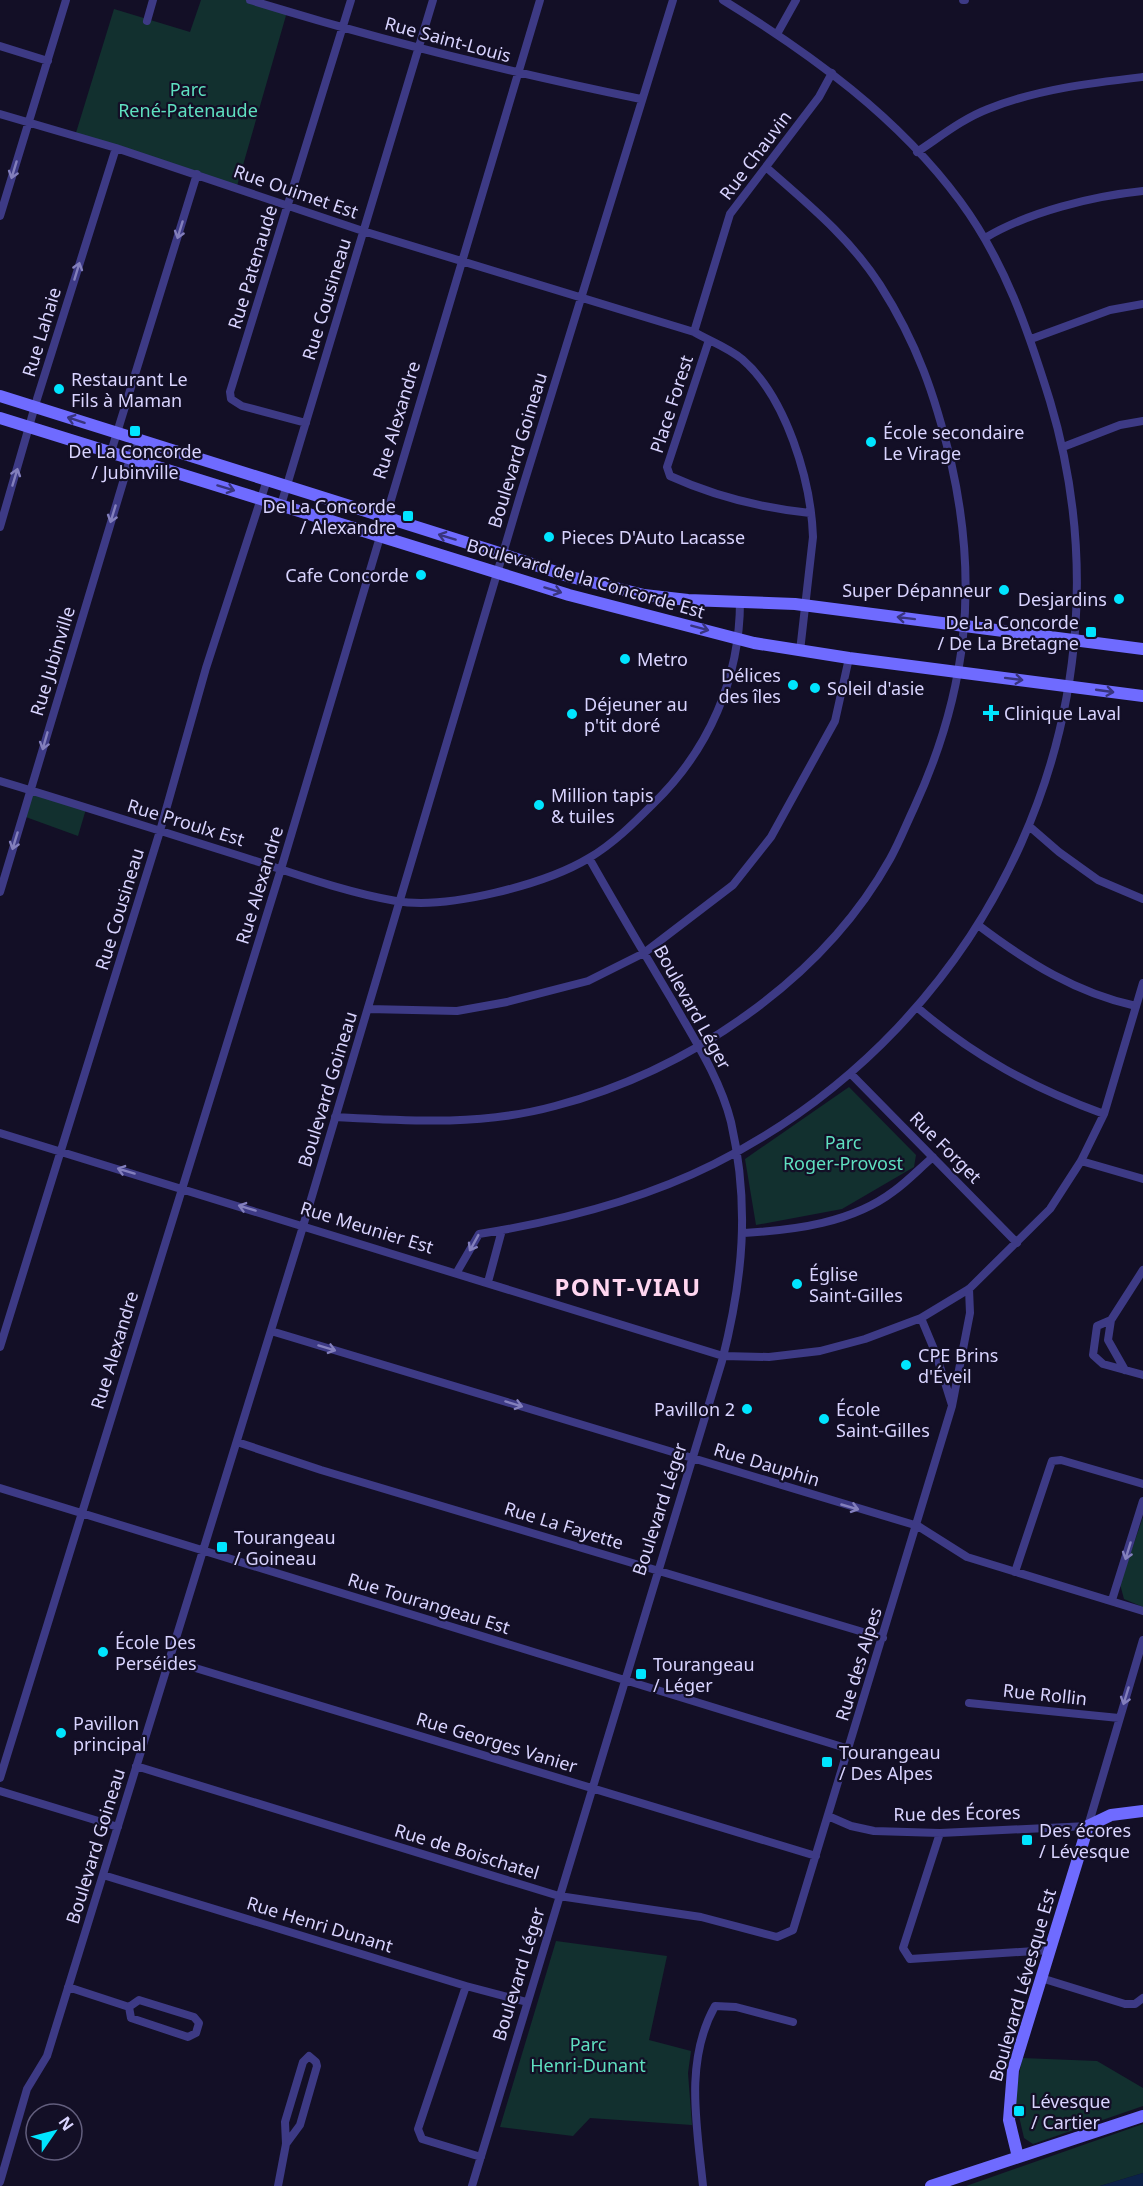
<svg xmlns="http://www.w3.org/2000/svg" width="1143" height="2186" font-family="'Noto Sans',sans-serif">
<style>
.green{fill:#12302f}
.water{fill:#0c2248}
.lines{fill:none;stroke-linecap:round;stroke-linejoin:round}
.street{stroke:#3d3a85;stroke-width:8}
.secondary{stroke:#6f6bff;stroke-width:12}
.oneway{stroke:#837fbc}
.oneway2{stroke:#38347d}
.poi-dot{fill:#00e5ff;stroke:#130f26;stroke-width:2}
.labels{text-anchor:middle;dominant-baseline:central;stroke-width:4.5;stroke-linejoin:round;paint-order:stroke}
.street-label{font-size:18px;fill:#d9d4ff;stroke:#130f26}
.park-label{font-size:18px;fill:#5fe0c0;stroke:#130f26}
.poi-label{font-size:18px;fill:#d9d4ff;stroke:#130f26;text-anchor:start}
.district-label{font-size:24px;font-weight:bold;letter-spacing:1.5px;fill:#ffd6f0;stroke:#130f26}
</style>
<rect width="100%" height="100%" fill="#130f26"/>
<path class="green" d="M201,0H247L287,12L237,186L75,136L114,9L190,32Z
M31,791L86,809L78,836L23,816Z
M849,1087L916,1155L914,1167L842,1209L756,1225L745,1159Z
M1143,1517V1607L1124,1599L1120,1584Z
M556,1941L667,1956L649,2040L691,2051L688,2073L692,2125L590,2118L573,2136L500,2127Z
M1022,2058L1097,2061L1143,2088V2106L1033,2144L1024,2138L1015,2099Z
M1143,2124V2173L1100,2186H966Z"/>
<path class="water" d="M1143,2173V2186H1100Z"/>
<g class="lines">
<path class="street" d="M250,0C379,40 509,72 641,99
M963,0H965
M147,21L153,0
M777,34L796,0
M0,46L48,61
M0,114L116,148L363,231L694,332C710,341 727,347 742,359C786,397 811,480 813,537L800,651
M917,152C940,137 962,119 988,109C1038,89 1091,83 1143,77
M0,216L66,0
M985,238C1028,212 1093,196 1143,191
M694,332L730,214L819,97L832,73
M1031,339L1110,310L1143,304
M709,340L667,467L670,476C714,496 762,508 810,513
M306,423L242,406L231,399L230,392L351,0
M1063,447L1120,425L1143,421
M111,452L197,174
M281,505L433,0
M0,527L37,399L116,148
M0,781C80,805 160,831 240,856C291,872 343,892 396,901C447,910 546,884 589,858C613,844 634,823 653,804C709,750 740,678 740,601
M1029,826L1059,852L1098,880L1143,899
M0,892L136,439
M978,925C1027,962 1076,993 1136,1006
M918,1008C975,1057 1033,1088 1104,1114
M368,1009L457,1011L507,1002L588,981L644,953L733,885L771,837L835,721L849,658
M851,1074L1017,1243
M335,1117C409,1121 482,1126 555,1106C687,1071 822,981 890,859C899,843 906,825 914,808C967,693 979,585 951,462C935,395 917,343 880,285C850,238 808,204 767,168
M0,1133L723,1356L769,1357L820,1351L865,1339L921,1318L969,1289L1050,1209L1081,1161L1104,1114L1143,983
M1081,1161L1143,1179
M744,1233C795,1230 852,1223 894,1191C908,1181 920,1168 933,1157
M457,1272L479,1234C560,1221 640,1201 714,1164C994,1023 1141,704 1050,401C1028,330 1005,262 960,201C898,117 811,54 723,0
M488,1282L502,1230
M921,1318L936,1354L952,1405
M1111,1320L1097,1326L1093,1355L1103,1364L1143,1375
M271,1331L918,1526L967,1557L1143,1611
M0,1347L160,831L206,668L267,480
M1125,1370L1108,1340L1111,1320L1143,1270
M237,1442L321,1470L883,1638
M0,1488L849,1749
M1015,1572L1052,1461L1061,1460L1143,1484
M1112,1600L1143,1501
M169,1660L816,1856
M969,1703L1119,1718
M136,1766L559,1896L701,1917L777,1937L793,1930L952,1406L970,1313L969,1289
M0,1778L281,869L540,0
M0,1791L118,1827
M828,1816L851,1826L874,1831L940,1833L1088,1826L1143,1640
M940,1833L903,1948L910,1959L1050,1950
M103,1875L466,1986L527,2002
M1041,1978L1125,2004H1135L1143,1998
M466,1986L418,2129L422,2139L481,2157
M68,1987L129,2007
M139,2000L194,2017L199,2023L196,2033L188,2037L131,2018L129,2007Z
M0,2182L27,2089L47,2056L301,1233L520,496L673,0
M278,2186L286,2144L285,2122L303,2062L309,2056L316,2062L317,2066L300,2125L286,2144
M472,2186L722,1361C743,1279 750,1206 731,1122C720,1078 694,1039 672,1000C644,953 616,906 589,858
M703,2186C697,2127 684,2061 715,2006L736,2007L793,2022"/>
<path class="secondary" d="M0,396L493,551L571,577L644,595L688,600L795,604L1143,649
M0,418L569,595L754,643L849,658L1143,696
M1018,2157L1009,2120L1013,2070L1088,1826L1111,1815L1143,1811
M931,2186L1143,2116"/>
</g>
<defs><path id="oneway-shaft" d="M-6 0H5M1.5-3L5.5 0L1.5 3" fill="none" stroke-width="1.6" stroke-linecap="round" stroke-linejoin="round" transform="scale(1.5)"/></defs>
<g class="oneway">
<use href="#oneway-shaft" transform="translate(14 170) rotate(107)"/>
<use href="#oneway-shaft" transform="translate(180 230) rotate(107)"/>
<use href="#oneway-shaft" transform="translate(77 271) rotate(-73)"/>
<use href="#oneway-shaft" transform="translate(15 477) rotate(-73)"/>
<use href="#oneway-shaft" transform="translate(113 514) rotate(107)"/>
<use href="#oneway-shaft" transform="translate(45 741) rotate(106)"/>
<use href="#oneway-shaft" transform="translate(15 841) rotate(107)"/>
<use href="#oneway-shaft" transform="translate(126 1171) rotate(-163)"/>
<use href="#oneway-shaft" transform="translate(247 1208) rotate(-163)"/>
<use href="#oneway-shaft" transform="translate(474 1243) rotate(119)"/>
<use href="#oneway-shaft" transform="translate(327 1348) rotate(17)"/>
<use href="#oneway-shaft" transform="translate(514 1404) rotate(17)"/>
<use href="#oneway-shaft" transform="translate(850 1507) rotate(16)"/>
<use href="#oneway-shaft" transform="translate(1128 1551) rotate(107)"/>
<use href="#oneway-shaft" transform="translate(1126 1696) rotate(107)"/>
</g>
<g class="oneway2">
<use href="#oneway-shaft" transform="translate(76 420) rotate(-162)"/>
<use href="#oneway-shaft" transform="translate(226 488) rotate(17)"/>
<use href="#oneway-shaft" transform="translate(447 537) rotate(-163)"/>
<use href="#oneway-shaft" transform="translate(553 590) rotate(17)"/>
<use href="#oneway-shaft" transform="translate(906 618) rotate(-173)"/>
<use href="#oneway-shaft" transform="translate(700 628) rotate(15)"/>
<use href="#oneway-shaft" transform="translate(1014 679) rotate(7)"/>
<use href="#oneway-shaft" transform="translate(1105 691) rotate(8)"/>
</g>
<g class="poi-dot">
<circle cx="59" cy="389" r="6"/>
<rect x="129" y="425" width="12" height="12" rx="3"/>
<circle cx="871" cy="442" r="6"/>
<rect x="402" y="510" width="12" height="12" rx="3"/>
<circle cx="549" cy="537" r="6"/>
<circle cx="421" cy="575" r="6"/>
<circle cx="1004" cy="590" r="6"/>
<circle cx="1119" cy="599" r="6"/>
<rect x="1085" y="626" width="12" height="12" rx="3"/>
<circle cx="625" cy="659" r="6"/>
<circle cx="793" cy="685" r="6"/>
<circle cx="815" cy="688" r="6"/>
<path d="M988 704h6v6h6v6h-6v6h-6v-6h-6v-6h6z"/>
<circle cx="572" cy="714" r="6"/>
<circle cx="539" cy="805" r="6"/>
<circle cx="797" cy="1284" r="6"/>
<circle cx="906" cy="1365" r="6"/>
<circle cx="747" cy="1409" r="6"/>
<circle cx="824" cy="1419" r="6"/>
<rect x="216" y="1541" width="12" height="12" rx="3"/>
<circle cx="103" cy="1652" r="6"/>
<rect x="635" y="1668" width="12" height="12" rx="3"/>
<circle cx="61" cy="1733" r="6"/>
<rect x="821" y="1756" width="12" height="12" rx="3"/>
<rect x="1021" y="1834" width="12" height="12" rx="3"/>
<rect x="1013" y="2105" width="12" height="12" rx="3"/>
</g>
<g class="labels">
<g class="street-label">
<text transform="translate(448 39) rotate(15)">Rue Saint-Louis</text>
<text transform="translate(755 155) rotate(-53)">Rue Chauvin</text>
<text transform="translate(296 191) rotate(19)">Rue Ouimet Est</text>
<text transform="translate(252 267) rotate(-73)">Rue Patenaude</text>
<text transform="translate(326 299) rotate(-73)">Rue Cousineau</text>
<text transform="translate(41 332) rotate(-73)">Rue Lahaie</text>
<text transform="translate(671 404) rotate(-72)">Place Forest</text>
<text transform="translate(396 420) rotate(-73)">Rue Alexandre</text>
<text transform="translate(517 450) rotate(-73)">Boulevard Goineau</text>
<text transform="translate(586 578) rotate(16)">Boulevard de la Concorde Est</text>
<text transform="translate(52 661) rotate(-73)">Rue Jubinville</text>
<text transform="translate(186 822) rotate(17)">Rue Proulx Est</text>
<text transform="translate(259 885) rotate(-73)">Rue Alexandre</text>
<text transform="translate(119 909) rotate(-73)">Rue Cousineau</text>
<text transform="translate(693 1007) rotate(61)">Boulevard Léger</text>
<text transform="translate(327 1089) rotate(-73)">Boulevard Goineau</text>
<text transform="translate(946 1147) rotate(45)">Rue Forget</text>
<text transform="translate(367 1227) rotate(17)">Rue Meunier Est</text>
<text transform="translate(114 1350) rotate(-73)">Rue Alexandre</text>
<text transform="translate(767 1464) rotate(17)">Rue Dauphin</text>
<text transform="translate(659 1509) rotate(-72)">Boulevard Léger</text>
<text transform="translate(564 1525) rotate(17)">Rue La Fayette</text>
<text transform="translate(429 1603) rotate(17)">Rue Tourangeau Est</text>
<text transform="translate(858 1664) rotate(-73)">Rue des Alpes</text>
<text transform="translate(1045 1694) rotate(6)">Rue Rollin</text>
<text transform="translate(497 1742) rotate(17)">Rue Georges Vanier</text>
<text transform="translate(957 1813) rotate(-1)">Rue des Écores</text>
<text transform="translate(95 1846) rotate(-73)">Boulevard Goineau</text>
<text transform="translate(467 1851) rotate(17)">Rue de Boischatel</text>
<text transform="translate(320 1924) rotate(17)">Rue Henri Dunant</text>
<text transform="translate(518 1974) rotate(-73)">Boulevard Léger</text>
<text transform="translate(1022 1985) rotate(-74)">Boulevard Lévesque Est</text>
</g>
<g class="park-label">
<text x="188" y="89">Parc<tspan x="188" dy="21">René-Patenaude</tspan></text>
<text x="843" y="1142">Parc<tspan x="843" dy="21">Roger-Provost</tspan></text>
<text x="588" y="2044">Parc<tspan x="588" dy="21">Henri-Dunant</tspan></text>
</g>
<g class="poi-label">
<text x="71" y="379">Restaurant Le<tspan x="71" dy="21">Fils à Maman</tspan></text>
<text x="883" y="432">École secondaire<tspan x="883" dy="21">Le Virage</tspan></text>
<text x="135" y="451" text-anchor="middle">De La Concorde<tspan x="135" dy="21">/ Jubinville</tspan></text>
<text x="396" y="506" text-anchor="end">De La Concorde<tspan x="396" dy="21">/ Alexandre</tspan></text>
<text x="561" y="537">Pieces D'Auto Lacasse</text>
<text x="409" y="575" text-anchor="end">Cafe Concorde</text>
<text x="992" y="590" text-anchor="end">Super Dépanneur</text>
<text x="1107" y="599" text-anchor="end">Desjardins</text>
<text x="1079" y="622" text-anchor="end">De La Concorde<tspan x="1079" dy="21">/ De La Bretagne</tspan></text>
<text x="637" y="659">Metro</text>
<text x="781" y="675" text-anchor="end">Délices<tspan x="781" dy="21">des îles</tspan></text>
<text x="827" y="688">Soleil d'asie</text>
<text x="584" y="704">Déjeuner au<tspan x="584" dy="21">p'tit doré</tspan></text>
<text x="1004" y="713">Clinique Laval</text>
<text x="551" y="795">Million tapis<tspan x="551" dy="21">&amp; tuiles</tspan></text>
<text x="809" y="1274">Église<tspan x="809" dy="21">Saint-Gilles</tspan></text>
<text x="918" y="1355">CPE Brins<tspan x="918" dy="21">d'Éveil</tspan></text>
<text x="735" y="1409" text-anchor="end">Pavillon 2</text>
<text x="836" y="1409">École<tspan x="836" dy="21">Saint-Gilles</tspan></text>
<text x="234" y="1537">Tourangeau<tspan x="234" dy="21">/ Goineau</tspan></text>
<text x="115" y="1642">École Des<tspan x="115" dy="21">Perséides</tspan></text>
<text x="653" y="1664">Tourangeau<tspan x="653" dy="21">/ Léger</tspan></text>
<text x="73" y="1723">Pavillon<tspan x="73" dy="21">principal</tspan></text>
<text x="839" y="1752">Tourangeau<tspan x="839" dy="21">/ Des Alpes</tspan></text>
<text x="1039" y="1830">Des écores<tspan x="1039" dy="21">/ Lévesque</tspan></text>
<text x="1031" y="2101">Lévesque<tspan x="1031" dy="21">/ Cartier</tspan></text>
</g>
<g class="district-label">
<text x="628" y="1286">PONT-VIAU</text>
</g>
</g>
<g transform="translate(54 2132) rotate(55)"><circle r="28" fill="#130f26" stroke="#625e7d" stroke-width="1.5"/>
<path d="M0-4.5L10 22L0 15L-10 22Z" fill="#00e5ff"/>
<text y="-9" font-size="16" font-weight="bold" text-anchor="middle" fill="#d9d4ff">N</text>
</g>
</svg>
